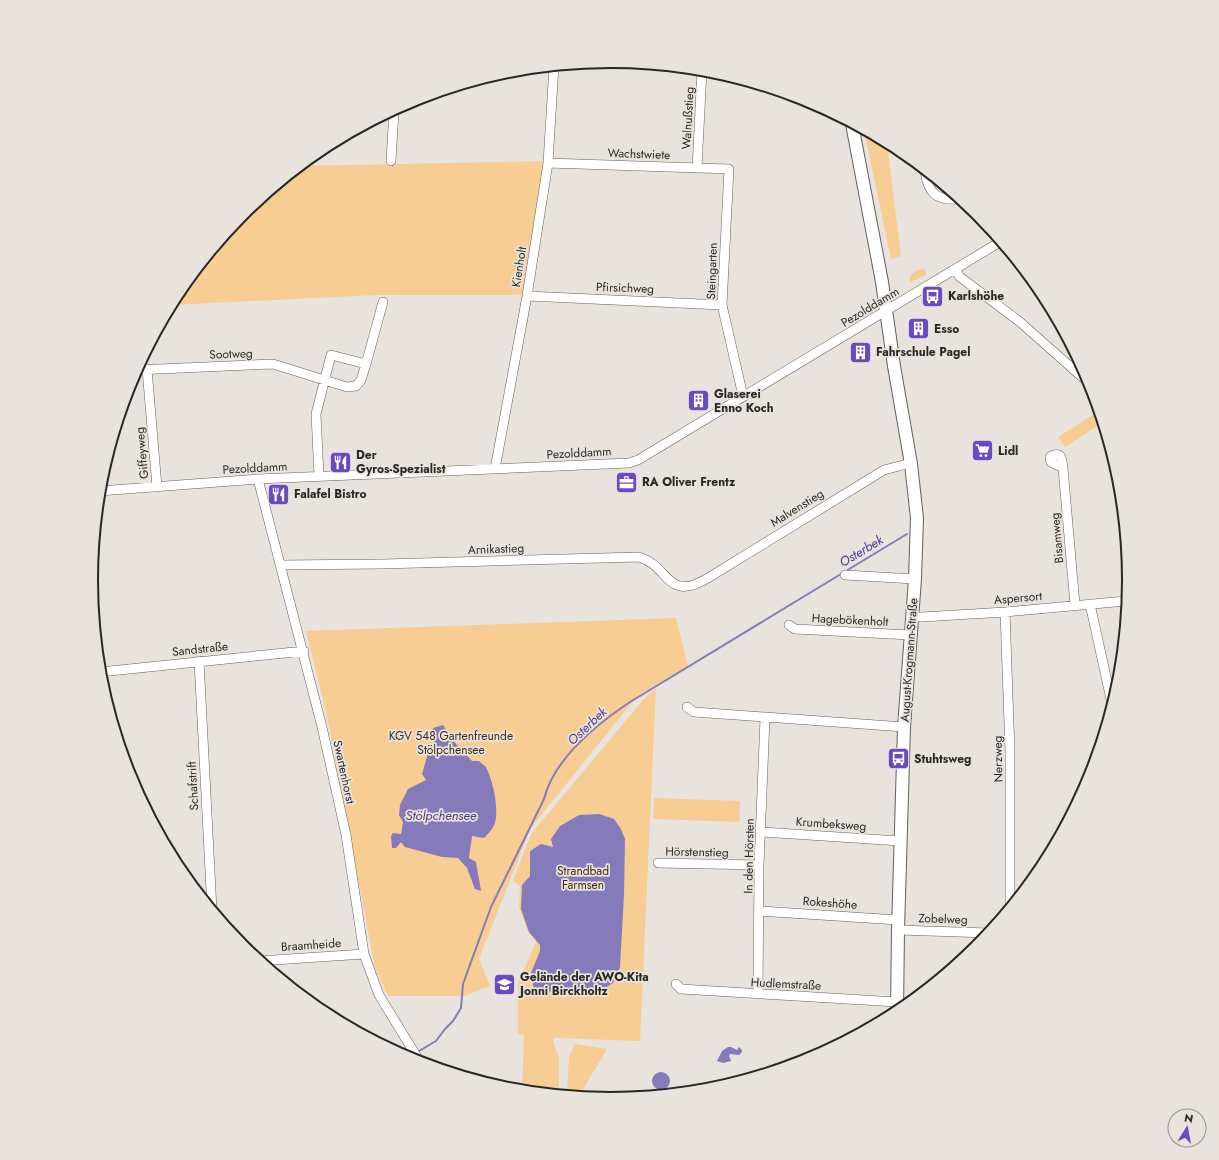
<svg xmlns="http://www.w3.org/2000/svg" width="1219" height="1160" font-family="Jost,sans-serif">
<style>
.green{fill:#f7cd94}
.water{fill:#857bbb}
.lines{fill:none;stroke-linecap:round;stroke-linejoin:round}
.stream{stroke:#857bbb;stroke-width:2}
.minor-casing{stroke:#64605b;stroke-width:10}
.major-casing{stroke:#64605b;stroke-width:14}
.minor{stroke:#fff;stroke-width:9}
.major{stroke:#fff;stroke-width:12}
.labels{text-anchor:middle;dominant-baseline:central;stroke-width:3.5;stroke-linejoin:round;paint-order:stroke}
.street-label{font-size:12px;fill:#2a2825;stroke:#e8e3dd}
.poi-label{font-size:12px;font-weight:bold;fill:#2a2825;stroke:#e8e3dd;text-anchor:start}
.park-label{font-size:12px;fill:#402d11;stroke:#e8e3dd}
.water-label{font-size:13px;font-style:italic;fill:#4e3c8a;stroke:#e8e3dd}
.rim{fill:none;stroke:#2a2825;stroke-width:2}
</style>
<rect width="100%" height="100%" fill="#e8e3dd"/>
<path class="green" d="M864,130L887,143L901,256L891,259Z
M544,161L522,295H377L171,305L178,291L243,213L300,166Z
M920,269H924L926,272V275L911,282L909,280L911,274Z
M1096,405L1102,423L1065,447L1058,437L1096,413Z
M676,618L688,666L638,695L530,829L479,959L490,986L464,996H388L375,968L327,716L306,631Z
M656,688L640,1041L554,1038L553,1042L559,1058V1094L522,1090L524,1035L518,1034V983L536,942L528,932L519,908L520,886L513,881L531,834L644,699Z
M654,798L740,801L739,822L653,819Z
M575,1044L607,1049L579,1096L567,1095L569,1056Z"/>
<path class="water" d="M443,725L456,744L472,761H479C481,763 484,765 486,767C493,781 499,808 495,823C493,829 488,834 484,838L472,836L469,858L476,862L481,891L475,889L467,868L458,858L442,857L405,847L401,842L396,848H392L391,836L393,833L401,834L403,822L399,815L400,805L408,789L426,780L422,774L428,753L434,743L433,728Z
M599,814L614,819L621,829L625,839L624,895L620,967L613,983L597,993L533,991V981L531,973L540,951V945L529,932L521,909L522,885L530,876V851L541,844L553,847L551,839L560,826L579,815Z
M728,1047H731L737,1050L739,1047L742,1050V1052L739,1055L730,1054L729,1056L731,1060V1061L723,1063L717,1061L722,1051Z
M652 1081a9 9 0 1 1 18 0a9 9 0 1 1-18 0Z"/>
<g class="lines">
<path class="stream" d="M419,1051L436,1041L445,1029L453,1021L461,1008L463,984L491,907L544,799C554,759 597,724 630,702L907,534"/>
<defs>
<path id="minor" d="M391,161L394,110
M548,163L729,169L722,305L743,396
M697,168L702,70
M925,171C928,193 936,201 959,199
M955,269L960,277L1020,322L1090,384
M527,296L722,305
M366,364L383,302
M147,369L157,487
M136,370L273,364L347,387L356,386L361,380L366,364L331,355L316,414L319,476
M1063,468L1051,462L1050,458L1051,456C1062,451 1062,460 1063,468L1075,605
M495,469L527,296L548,163L554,66
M258,479L322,727L346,835L364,954L379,995L420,1062
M99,491L258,479L629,463L638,460L1000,242
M281,565L382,564L639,557C670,566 666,603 708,578L884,470L911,463
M845,575L915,579
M1090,604L1112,704
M1005,612L1010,752V906
M912,617H922L1005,612L1126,601
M789,625L795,629L910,635
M199,661L212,910
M100,672L304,651
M687,707L694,712L904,727
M761,832L900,841
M658,863L759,865
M760,911L898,920
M898,930L988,933
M259,961L364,954
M676,984L681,989L897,1002
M758,994L759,865L765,718"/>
<path id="major" d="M852,124L882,282L894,366L911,464L917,518L915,579L904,727L898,930L897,1012"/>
</defs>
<use href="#minor" class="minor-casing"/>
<use href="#major" class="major-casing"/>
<use href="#minor" class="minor"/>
<use href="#major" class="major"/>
</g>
<defs>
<symbol id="bus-square" viewBox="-11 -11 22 22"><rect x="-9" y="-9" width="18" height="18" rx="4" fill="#6a4ac3" stroke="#e8e3dd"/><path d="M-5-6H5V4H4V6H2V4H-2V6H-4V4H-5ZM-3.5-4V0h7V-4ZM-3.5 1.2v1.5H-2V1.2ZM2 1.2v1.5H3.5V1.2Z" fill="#fff"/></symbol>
<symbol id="building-square" viewBox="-11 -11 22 22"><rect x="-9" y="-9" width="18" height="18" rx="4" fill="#6a4ac3" stroke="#e8e3dd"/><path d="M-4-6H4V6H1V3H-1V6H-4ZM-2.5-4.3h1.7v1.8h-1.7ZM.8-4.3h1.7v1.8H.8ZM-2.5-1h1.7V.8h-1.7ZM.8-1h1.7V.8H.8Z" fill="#fff"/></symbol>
<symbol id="supermarket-square" viewBox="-11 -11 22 22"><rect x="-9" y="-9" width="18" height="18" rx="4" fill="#6a4ac3" stroke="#e8e3dd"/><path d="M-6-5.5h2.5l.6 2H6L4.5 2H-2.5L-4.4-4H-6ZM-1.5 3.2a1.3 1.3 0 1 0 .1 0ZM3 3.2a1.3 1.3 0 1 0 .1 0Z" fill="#fff"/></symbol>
<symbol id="restaurant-square" viewBox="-11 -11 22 22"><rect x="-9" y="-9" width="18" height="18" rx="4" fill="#6a4ac3" stroke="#e8e3dd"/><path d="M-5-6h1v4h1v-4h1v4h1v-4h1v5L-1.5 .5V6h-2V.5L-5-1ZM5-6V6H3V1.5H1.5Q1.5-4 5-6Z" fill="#fff"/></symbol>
<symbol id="office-square" viewBox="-11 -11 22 22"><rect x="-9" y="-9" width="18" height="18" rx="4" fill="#6a4ac3" stroke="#e8e3dd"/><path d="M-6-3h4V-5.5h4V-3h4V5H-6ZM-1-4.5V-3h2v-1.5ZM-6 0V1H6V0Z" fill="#fff"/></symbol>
<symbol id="school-square" viewBox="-11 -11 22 22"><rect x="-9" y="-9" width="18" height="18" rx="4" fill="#6a4ac3" stroke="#e8e3dd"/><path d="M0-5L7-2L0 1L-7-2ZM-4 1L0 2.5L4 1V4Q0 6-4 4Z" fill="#fff"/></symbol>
</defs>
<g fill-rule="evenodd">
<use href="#bus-square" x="920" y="284" width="25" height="25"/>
<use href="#building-square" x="906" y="316" width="25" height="25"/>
<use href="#building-square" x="848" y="340" width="25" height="25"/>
<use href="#building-square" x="686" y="388" width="25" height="25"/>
<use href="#supermarket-square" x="970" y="438" width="25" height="25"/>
<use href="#restaurant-square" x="328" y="450" width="25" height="25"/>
<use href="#office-square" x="614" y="470" width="25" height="25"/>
<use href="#restaurant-square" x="266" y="482" width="25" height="25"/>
<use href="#bus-square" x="886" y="746" width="25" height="25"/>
<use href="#school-square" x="492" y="972" width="25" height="25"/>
</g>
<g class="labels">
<g class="street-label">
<text transform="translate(688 118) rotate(-87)">Walnußstieg</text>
<text transform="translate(639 154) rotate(2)">Wachstwiete</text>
<text transform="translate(519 267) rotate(-81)">Kienholt</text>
<text transform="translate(712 271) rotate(-88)">Steingarten</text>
<text transform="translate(625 288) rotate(2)">Pfirsichweg</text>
<text transform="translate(870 307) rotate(-31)">Pezolddamm</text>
<text transform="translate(231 354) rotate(-2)">Sootweg</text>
<text transform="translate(142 453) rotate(-95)">Giffeyweg</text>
<text transform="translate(579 453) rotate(-3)">Pezolddamm</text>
<text transform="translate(255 468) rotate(-3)">Pezolddamm</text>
<text transform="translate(797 508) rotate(-32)">Malvenstieg</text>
<text transform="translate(1057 538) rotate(-95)">Bisamweg</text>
<text transform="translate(496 549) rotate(-2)">Arnikastieg</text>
<text transform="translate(1018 598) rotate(-5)">Aspersort</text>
<text transform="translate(850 620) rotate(3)">Hagebökenholt</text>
<text transform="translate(200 649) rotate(-6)">Sandstraße</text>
<text transform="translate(909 660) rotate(-86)">August-Krogmann-Straße</text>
<text transform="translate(998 759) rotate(-91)">Nerzweg</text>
<text transform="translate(344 772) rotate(78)">Swartenhorst</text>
<text transform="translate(193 786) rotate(-93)">Schafstrift</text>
<text transform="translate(831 824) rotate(4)">Krumbeksweg</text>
<text transform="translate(697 852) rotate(1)">Hörstenstieg</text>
<text transform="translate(749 856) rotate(-89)">In den Hörsten</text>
<text transform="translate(830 903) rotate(4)">Rokeshöhe</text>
<text transform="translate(943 919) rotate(2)">Zobelweg</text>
<text transform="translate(311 945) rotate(-4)">Braamheide</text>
<text transform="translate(786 984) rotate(3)">Hudlemstraße</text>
</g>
<g class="poi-label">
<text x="948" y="296">Karlshöhe</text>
<text x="934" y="329">Esso</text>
<text x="876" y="352">Fahrschule Pagel</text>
<text x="714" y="394">Glaserei<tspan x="714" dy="14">Enno Koch</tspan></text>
<text x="998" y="451">Lidl</text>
<text x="356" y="455">Der<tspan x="356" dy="14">Gyros-Spezialist</tspan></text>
<text x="642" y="482">RA Oliver Frentz</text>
<text x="294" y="494">Falafel Bistro</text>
<text x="914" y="759">Stuhtsweg</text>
<text x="520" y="977">Gelände der AWO-Kita<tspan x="520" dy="14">Jonni Birckholtz</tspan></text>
</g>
<g class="park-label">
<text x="451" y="736">KGV 548 Gartenfreunde<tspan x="451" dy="14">Stölpchensee</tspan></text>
<text x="583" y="871">Strandbad<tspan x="583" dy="14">Farmsen</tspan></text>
</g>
<g class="water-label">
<text transform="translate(861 551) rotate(-31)">Osterbek</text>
<text transform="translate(587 726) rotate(-43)">Osterbek</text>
<text x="441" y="815">Stölpchensee</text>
</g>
</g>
<path d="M0 0H1219V1160H0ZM98 580a512 512 0 1 1 1024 0a512 512 0 1 1-1024 0Z" fill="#e8e3dd" fill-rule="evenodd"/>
<path class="rim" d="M98 580a512 512 0 1 1 1024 0a512 512 0 1 1-1024 0Z"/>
<g transform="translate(1187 1128) rotate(11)"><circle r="19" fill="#e8e3dd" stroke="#9c9893"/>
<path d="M0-3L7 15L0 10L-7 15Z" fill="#6a4ac3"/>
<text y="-6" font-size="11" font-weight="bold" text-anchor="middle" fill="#2a2825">N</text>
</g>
</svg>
